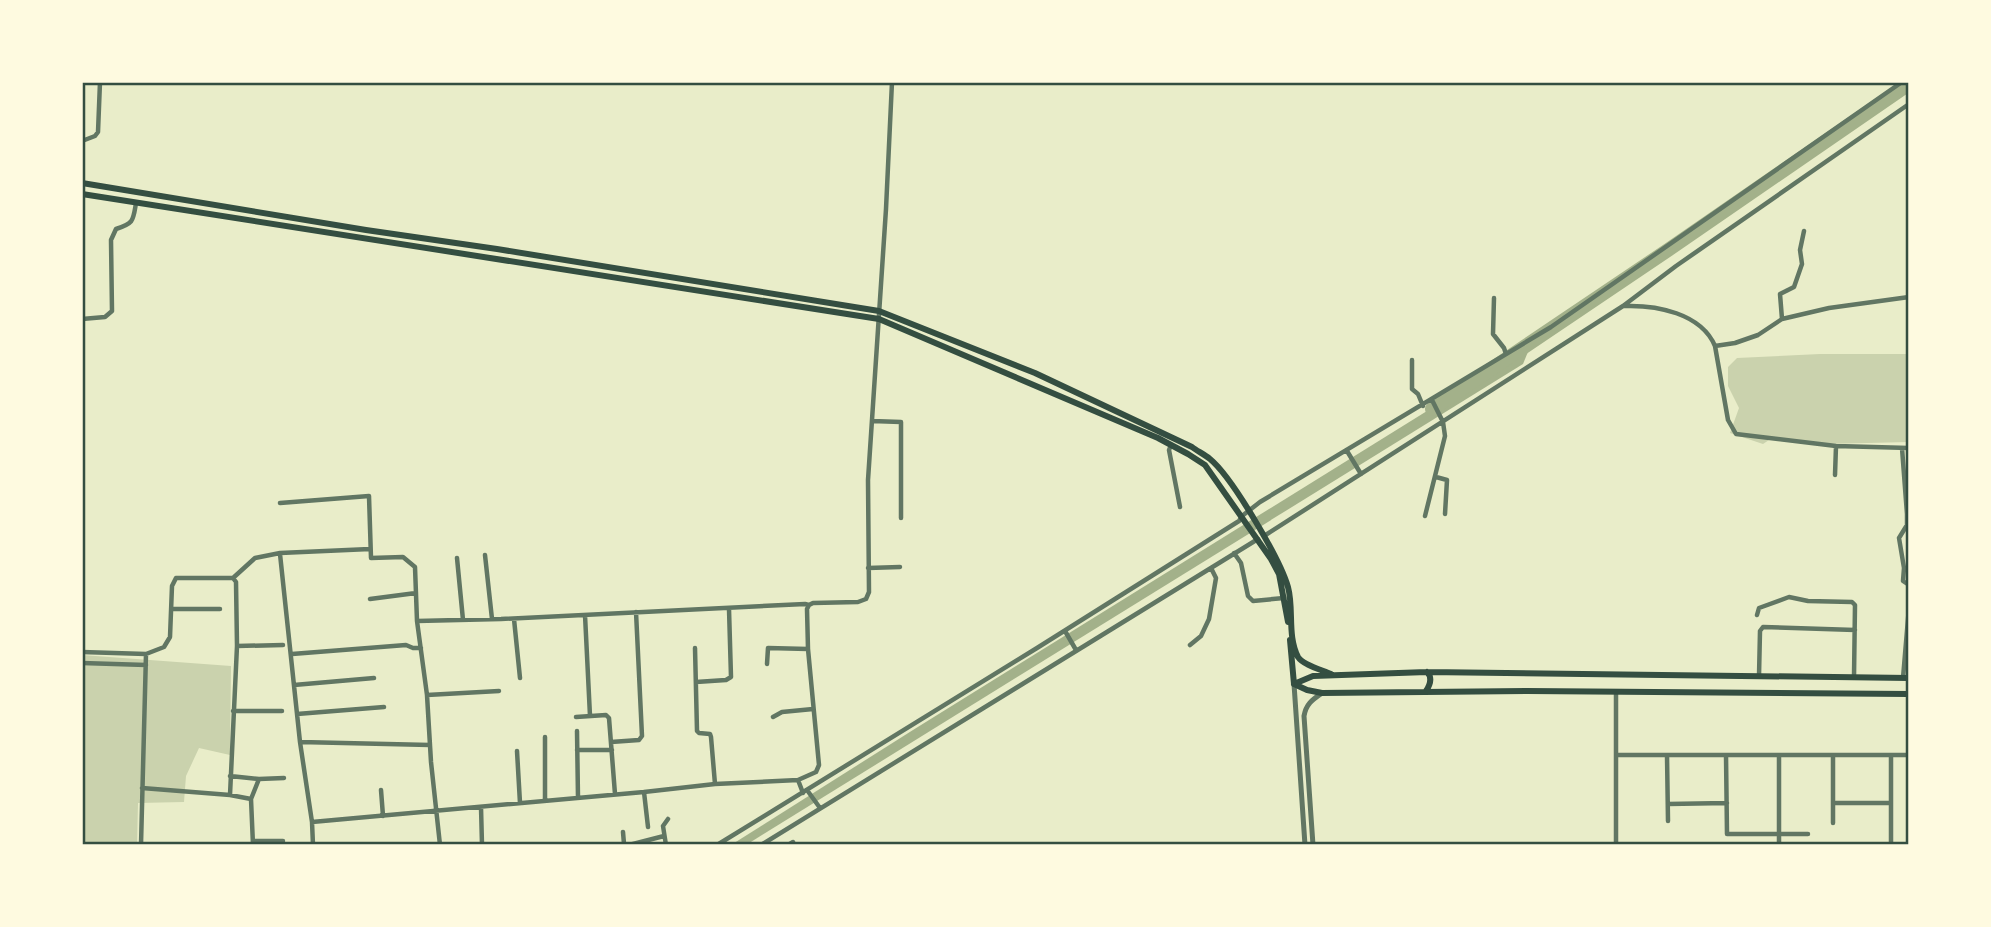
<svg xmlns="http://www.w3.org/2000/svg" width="1991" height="927" font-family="'Public Sans',sans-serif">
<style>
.green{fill:#cad2ad}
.water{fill:#a3b18a}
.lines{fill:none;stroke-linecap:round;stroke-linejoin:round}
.river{stroke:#a3b18a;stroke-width:14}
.minor{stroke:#617663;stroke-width:4.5}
.tertiary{stroke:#617663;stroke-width:5}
.secondary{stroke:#344e41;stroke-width:6}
.neatline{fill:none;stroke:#344e41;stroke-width:2.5}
</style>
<rect width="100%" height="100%" fill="#e9edc9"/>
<path class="green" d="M1820,354H1909V442L1825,444L1772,438L1763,444L1730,433L1739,408L1728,386V367L1737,358Z
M82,655L231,666L230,755L199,748L186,776L184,802L138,803L137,845H82Z"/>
<path class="water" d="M1530,347L1523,364L746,845H731L913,730Z"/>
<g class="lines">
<path class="river" d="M1432,409L1668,250L1909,84"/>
<path class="minor" d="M82,141L95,136L98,132L100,82
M1494,298L1493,334L1504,348L1506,354
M1625,306C1656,305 1701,313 1715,346L1728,420L1736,434L1836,446L1909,448
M82,319L105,317L112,311L111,240L116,229C134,223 133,221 136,203
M1782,319L1780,294L1794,287L1802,264L1800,250L1804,231
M1715,346L1735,343L1758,335L1782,319L1829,308L1909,297
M1412,360V389L1418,394L1423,406
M872,421L901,422V518
M1171,445L1169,450L1180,507
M1902,448L1907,514V525L1899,538L1904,568L1903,581L1909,585
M1347,451L1361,474
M1835,475L1836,446
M1436,477L1447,480L1445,514
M280,503L369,496L371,558L403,557L415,567L417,621L427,695L431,762L440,845
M1425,516L1445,436L1443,422L1432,400
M1264,536L1623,306L1676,266L1909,104
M1234,553L1241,563L1248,596L1253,601L1284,598
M280,554L300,742L312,822L313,845
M485,555L492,619
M457,558L463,620
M868,568L900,567
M370,599L416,593
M172,609H220
M585,615L590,716
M1757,615L1759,608L1789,597L1808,601L1852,602L1855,605L1854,677
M514,619L520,678
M417,621L501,619L805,604L809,605
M1065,631L1076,650
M1190,645L1201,636L1209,619L1216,578L1211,568
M237,646L283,645
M695,648L697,731L699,733L710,734L711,737L715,784
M82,652L146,654L164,647L170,637L172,586L176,578H233L255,558L280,553L370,549
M292,654L406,645L413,648H421
M82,663L146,665
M767,664L768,648L808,649
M1759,676L1760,631L1763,627L1855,630
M1903,678L1909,607
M696,682L726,680L731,677L729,609
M294,685L374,678
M427,695L499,691
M233,711H282
M297,714L384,707
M576,717L606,715L609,718L615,794
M773,717L782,712L813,709
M577,731L578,798
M545,737V801
M300,742L430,745
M611,742L639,740L642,736L636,612
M577,750H612
M517,751L520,803
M1616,755H1909
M1667,755L1668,821
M1726,755L1727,834H1808
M1833,755V823
M1891,755V845
M230,776L259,779L284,778
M142,788L230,795L251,799
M381,790L383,816
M807,790L820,808
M644,792L648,827
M803,793L798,780L816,772L819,765L808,649L807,609L809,605L813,603L858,602L866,599L869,592L868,480L886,209L892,82
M230,795L237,646L236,582L233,578
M1833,803H1891
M1668,804L1727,803
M481,807L482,845
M312,822L644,792L715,784L798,780
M623,832L624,844L627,845
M253,841H283
M141,845L146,654
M253,845L251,799L259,779
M629,845L664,836
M666,845L663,826L668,819
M717,845L1037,648L1239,521L1242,516L1260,502L1551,327L1902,82
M761,845L1258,539
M788,845L793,842
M1616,845V692
M1779,845V755"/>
<path class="tertiary" d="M1294,684L1305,845
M1313,845L1304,716C1306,704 1312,700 1322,693"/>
<path class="secondary" d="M82,183L366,230L497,249L879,311L1035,373L1192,447C1197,451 1204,454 1210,459C1232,477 1280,559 1288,587C1294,609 1287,636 1298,657C1303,665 1322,670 1331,674
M82,194L879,319L1158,438L1188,454L1205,465L1271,559L1279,574L1288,622
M1290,640L1294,684
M1294,684L1307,690L1322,693L1528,691L1909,694
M1294,684L1313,676L1427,672L1909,678
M1426,691C1430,685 1433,678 1427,672"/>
</g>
<rect width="1991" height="927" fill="none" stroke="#fefae0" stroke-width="168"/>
<rect x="84" y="84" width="1823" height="759" class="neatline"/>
</svg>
